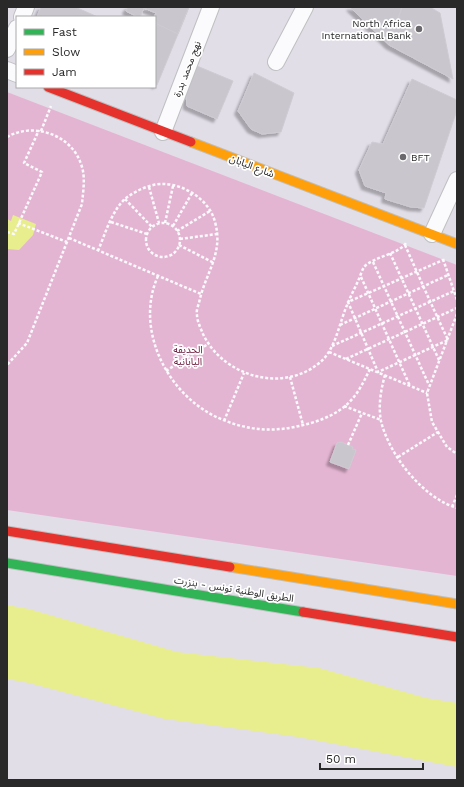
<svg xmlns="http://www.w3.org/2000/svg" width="464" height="787" font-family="'Work Sans','Noto Sans Arabic',sans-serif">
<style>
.green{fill:#e4b5d2}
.water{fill:#e8ed8e}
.building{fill:#c9c6cd;stroke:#cecbd3;filter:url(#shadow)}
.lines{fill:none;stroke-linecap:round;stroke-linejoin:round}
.street-casing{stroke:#bfc0c1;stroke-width:18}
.fast-casing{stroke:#bfc0c1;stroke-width:11}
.slow-casing{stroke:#bfc0c1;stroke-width:11}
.jam-casing{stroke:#bfc0c1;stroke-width:11}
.path{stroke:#fbfafc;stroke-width:2.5;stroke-dasharray:3 2;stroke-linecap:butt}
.street{stroke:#fbfafc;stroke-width:16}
.fast{stroke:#30b455;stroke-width:9}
.slow{stroke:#ff9f0a;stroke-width:9}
.jam{stroke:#e5322d;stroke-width:9}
.poi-dot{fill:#6a686c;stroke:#fff;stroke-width:1.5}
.labels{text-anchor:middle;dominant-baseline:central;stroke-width:3.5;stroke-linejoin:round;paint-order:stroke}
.poi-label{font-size:10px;fill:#292929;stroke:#fff;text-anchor:end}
.street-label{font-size:10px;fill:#292929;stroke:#fff}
.park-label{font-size:10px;fill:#691638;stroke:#fff}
</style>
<defs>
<filter id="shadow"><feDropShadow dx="-3.5" dy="3.5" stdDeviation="1" flood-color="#0004"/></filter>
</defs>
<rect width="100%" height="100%" fill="#e2dee8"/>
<path class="green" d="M7,92L457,265V576L7,510Z"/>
<path class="water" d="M13,215L36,224L33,235L19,250L7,249V219L11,221Z
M7,605L29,609L177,652L319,668L426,698L457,703V767L298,737L165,719L29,683L7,679Z"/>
<path class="building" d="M41,7H75L98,17H37Z
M128,7H189L157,85H155V29L157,24L154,17L156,13L144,8L140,17H138L126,11Z
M128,7H189L178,34L155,23L156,13L144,8L140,17H138L126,11Z
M350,7H402L389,45Z
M402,7H430L440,13L453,79L389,45Z
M197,66L233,81L217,119L187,106L186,95Z
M254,73L294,93L281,132L262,134L251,129L238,111Z
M412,79L457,100V110L424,208L411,207L385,199L386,193L365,186L359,170L372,142L383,144Z
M341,442L353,447L352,449L356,450L349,469L330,462L337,443Z"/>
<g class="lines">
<defs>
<path id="street" d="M22,17L26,7
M7,49L17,28
M276,62L305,7
M7,70L17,74
M163,132L211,7
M432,234L457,180"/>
<path id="fast" d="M7,563L303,612"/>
<path id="slow" d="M191,142L457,244
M230,567L457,604"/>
<path id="jam" d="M48,87L191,142
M7,531L230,567
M303,612L457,637"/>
</defs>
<use href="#street" class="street-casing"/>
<use href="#fast" class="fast-casing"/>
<use href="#slow" class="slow-casing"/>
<use href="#jam" class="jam-casing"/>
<path class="path" d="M41,131L51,106
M7,137C33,122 71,134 81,164C86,177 83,191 82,204L27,343L7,365
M149,187L159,223
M125,199L152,227
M111,222L147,234
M18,223L67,242
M165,223L173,186
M146 240a17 17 0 1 1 34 0a17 17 0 1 1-34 0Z
M173,226L192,193
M177,231L210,211
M7,232L14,234L42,172L24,163L39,130
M69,238L201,294
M180,239L217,234
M179,245L214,263
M405,245C419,277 433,308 448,340L378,372L348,302C380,288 411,274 443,260
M98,251C105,234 112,210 126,198C137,190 152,183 165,184C186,185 210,201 215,222C224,254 205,273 199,303C198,306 196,311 197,315C197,321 201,329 203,334C223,376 281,393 318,364C336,351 339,322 348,303C351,295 355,288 358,281C360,277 362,270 364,267C373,257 399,254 406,243
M390,253L439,360
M443,259L457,300
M373,262L429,385
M158,276C133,331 170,401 226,421C251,431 277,432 303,425C321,421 341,413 353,398C360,390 365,379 370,369
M361,277L410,386
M457,314L427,393L432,422L447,447L457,454
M340,325L448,275
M332,346L454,291
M329,352L427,393
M346,359L457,308
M166,371L208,344
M385,375C381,389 378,406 381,421C389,455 423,498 457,508
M290,377L303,425
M344,406L381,420
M224,421L244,373
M348,445L362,413
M398,457L438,432
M452,507L457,495"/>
<use href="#street" class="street"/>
<use href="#fast" class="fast"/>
<use href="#slow" class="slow"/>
<use href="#jam" class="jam"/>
</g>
<g class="poi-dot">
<circle cx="419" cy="29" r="4"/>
<circle cx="403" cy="157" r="4"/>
</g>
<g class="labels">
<g class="poi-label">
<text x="411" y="23">North Africa<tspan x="411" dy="12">International Bank</tspan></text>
<text x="411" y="157" text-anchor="start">BFT</text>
</g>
<g class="street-label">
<text transform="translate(187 69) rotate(-69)">نهج محمد بدرة</text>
<text transform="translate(252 166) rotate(21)">شارع اليابان</text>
<text transform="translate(234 589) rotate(9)">الطريق الوطنية تونس - بنزرت</text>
</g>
<g class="park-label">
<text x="188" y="349">الحديقة<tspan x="188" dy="12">اليابانية</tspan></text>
</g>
</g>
<rect width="464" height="787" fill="none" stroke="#292929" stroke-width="16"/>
<rect x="16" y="16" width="140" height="72" fill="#ffffff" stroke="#a9a9a9"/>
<rect x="24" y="29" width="20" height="6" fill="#30b455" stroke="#a9a9a9"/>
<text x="52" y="36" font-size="12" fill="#292929">Fast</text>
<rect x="24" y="49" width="20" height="6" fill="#ff9f0a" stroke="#a9a9a9"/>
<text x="52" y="56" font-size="12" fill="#292929">Slow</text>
<rect x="24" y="69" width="20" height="6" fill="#e5322d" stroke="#a9a9a9"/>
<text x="52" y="76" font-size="12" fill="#292929">Jam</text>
<path d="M320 763v6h103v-6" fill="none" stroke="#292929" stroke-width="2"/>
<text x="326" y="763" font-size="12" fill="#292929" stroke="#ffffff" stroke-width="3" paint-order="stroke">50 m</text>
</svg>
